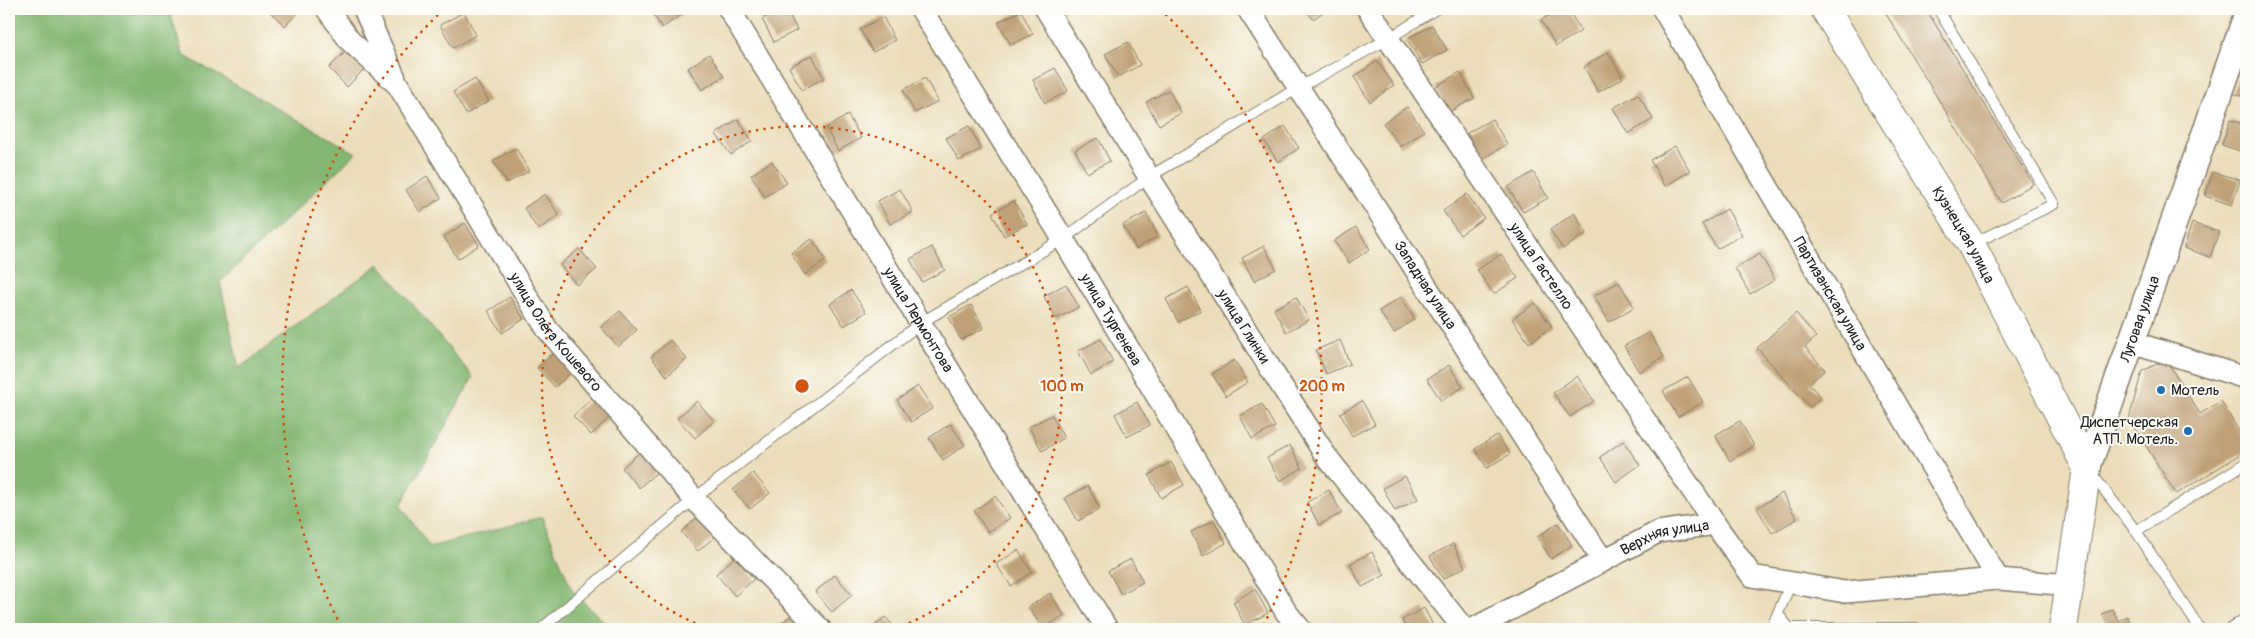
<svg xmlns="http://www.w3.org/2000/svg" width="2255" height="638" font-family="Pangolin,sans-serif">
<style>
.forest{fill:#84b772;stroke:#506a47}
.building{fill:#c0a177}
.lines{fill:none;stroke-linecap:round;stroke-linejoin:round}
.service-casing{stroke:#847c6a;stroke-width:12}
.minor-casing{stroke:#847c6a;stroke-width:24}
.tertiary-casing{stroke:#847c6a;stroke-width:29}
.secondary-casing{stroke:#847c6a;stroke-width:30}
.service{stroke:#fff;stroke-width:10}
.minor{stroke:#fff;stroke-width:21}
.tertiary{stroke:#fff;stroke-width:26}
.secondary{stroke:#fff;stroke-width:28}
.ring{fill:none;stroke:#d4530e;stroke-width:2.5;stroke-dasharray:2.5 5}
.poi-dot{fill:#1f6fb2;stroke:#fdfcf7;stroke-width:2}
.labels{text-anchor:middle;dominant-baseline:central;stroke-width:4;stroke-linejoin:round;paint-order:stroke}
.street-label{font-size:15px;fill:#1c1c1c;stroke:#fdfcf7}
.poi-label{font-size:15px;fill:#1c1c1c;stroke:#fdfcf7;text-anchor:start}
.centre{fill:#d4530e;stroke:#fdfcf7;stroke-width:2.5}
.ring-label{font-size:15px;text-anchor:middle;font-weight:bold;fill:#d4530e;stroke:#fdfcf7;stroke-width:4;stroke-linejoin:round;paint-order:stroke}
</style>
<rect width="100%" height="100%" fill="#fdfcf7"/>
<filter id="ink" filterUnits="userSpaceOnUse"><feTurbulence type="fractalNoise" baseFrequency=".02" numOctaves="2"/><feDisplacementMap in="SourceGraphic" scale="10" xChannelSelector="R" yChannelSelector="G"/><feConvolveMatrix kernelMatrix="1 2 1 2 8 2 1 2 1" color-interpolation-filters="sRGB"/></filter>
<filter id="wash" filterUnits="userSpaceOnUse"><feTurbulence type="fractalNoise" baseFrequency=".0096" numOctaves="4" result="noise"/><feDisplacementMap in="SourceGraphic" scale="20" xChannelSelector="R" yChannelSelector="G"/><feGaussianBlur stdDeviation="1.12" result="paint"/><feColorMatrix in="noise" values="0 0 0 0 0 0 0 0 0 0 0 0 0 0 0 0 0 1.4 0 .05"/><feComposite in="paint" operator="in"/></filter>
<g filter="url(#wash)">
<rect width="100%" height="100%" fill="#ebddb9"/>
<path class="forest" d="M9,9H169L183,55L356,153L220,282L239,368L379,264L473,377L401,505L430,547L542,517L572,590L611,629H9Z"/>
<g id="blocks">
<path class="building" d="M267,9H301L285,26Z
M650,9H681L684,13L662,28Z
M781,9H786L797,30L774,42L762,19Z
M1305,9H1328L1313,19Z
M1561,9H1568L1581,31L1556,46L1541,20Z
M1883,9H1926L2033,184L2002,203Z
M1021,11L1033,34L1011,45L998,22Z
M464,12L476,35L453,48L440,25Z
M883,17L895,40L873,52L860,29Z
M1432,25L1447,50L1422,64L1407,39Z
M1128,42L1140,65L1118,77L1105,54Z
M347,50L365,68L347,87L329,68Z
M1608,52L1623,78L1598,92L1584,67Z
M709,54L724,76L702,90L688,68Z
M812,55L824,78L802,90L789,67Z
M1377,61L1394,85L1370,102L1354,77Z
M1055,68L1068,91L1045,103L1033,80Z
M2241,69L2246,70V98L2233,93Z
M1460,72L1474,98L1449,112L1435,87Z
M925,78L938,101L915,113L903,90Z
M475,79L489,101L466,114L453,92Z
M1169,90L1181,113L1159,125L1146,102Z
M1638,94L1653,119L1628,134L1613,108Z
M1407,107L1424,131L1401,147L1383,123Z
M848,115L861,138L838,151L826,128Z
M738,119L752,141L731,155L716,134Z
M1492,119L1507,144L1482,159L1467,133Z
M2230,120L2246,125V153L2222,145Z
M969,126L981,149L959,161L946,138Z
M1285,126L1299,148L1278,162L1264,140Z
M1098,138L1110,161L1087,173L1075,150Z
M1675,146L1690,171L1665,186L1650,160Z
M516,148L529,171L507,183L493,161Z
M772,161L787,183L765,197L751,175Z
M1533,172L1548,198L1523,212L1508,187Z
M2213,172L2240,180L2232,205L2205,196Z
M427,176L441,198L420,212L406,190Z
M900,189L913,212L890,224L878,201Z
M545,194L559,215L538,230L524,208Z
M1467,194L1484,218L1460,235L1443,211Z
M1014,201L1027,224L1004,236L992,213Z
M1727,209L1742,235L1717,249L1702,224Z
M1146,213L1158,236L1136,249L1123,225Z
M1574,213L1587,233L1563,249L1550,230Z
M465,223L479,245L458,259L444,237Z
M2192,223L2219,232L2210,257L2184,248Z
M1356,227L1370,249L1349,263L1334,241Z
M812,239L826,260L805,275L791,253Z
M1264,246L1276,269L1254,281L1242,258Z
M932,247L945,270L922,282L910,259Z
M579,249L597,269L577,285L560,265Z
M1501,254L1518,278L1494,294L1477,270Z
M1760,254L1775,280L1750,294L1735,268Z
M1619,282L1634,307L1609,322L1594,296Z
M1066,284L1079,307L1056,319L1044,296Z
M1188,287L1201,310L1178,322L1166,299Z
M851,290L866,312L844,326L830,304Z
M510,297L524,319L502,333L488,311Z
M1296,297L1309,320L1286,332L1274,309Z
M1401,297L1415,319L1394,333L1379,311Z
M1535,303L1552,327L1529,343L1512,319Z
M971,305L984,328L961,340L949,317Z
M620,311L637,330L618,347L601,327Z
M1796,313L1816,337L1805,347L1825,370L1809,384L1821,397L1810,407L1757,348Z
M1649,332L1664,357L1639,372L1624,346Z
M1101,339L1113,362L1091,375L1078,351Z
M670,340L687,359L667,376L651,357Z
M1340,340L1350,364L1326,374L1316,350Z
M556,351L574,370L555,387L537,368Z
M1234,360L1248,382L1226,396L1212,374Z
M2166,360L2200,414L2221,401L2246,443V451L2176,494L2129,419L2142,371Z
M1449,365L1463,387L1441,401L1427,379Z
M1577,376L1594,401L1570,417L1553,393Z
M1688,377L1703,402L1678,417L1663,391Z
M918,386L933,408L911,422L897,400Z
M592,398L610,417L591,435L573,416Z
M697,401L714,421L695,438L677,418Z
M1362,401L1375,424L1352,436L1340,413Z
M1137,402L1150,425L1127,437L1115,414Z
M1262,404L1275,427L1252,439L1240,416Z
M1052,415L1064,438L1042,451L1029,427Z
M1740,421L1754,446L1730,461L1715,435Z
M950,424L965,445L943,460L929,438Z
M1497,435L1510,454L1487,468L1475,449Z
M1623,441L1640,465L1616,482L1600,457Z
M1290,445L1302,468L1280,481L1267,458Z
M641,451L658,471L639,488L622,468Z
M1171,462L1184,485L1161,498L1149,475Z
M753,473L770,493L750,509L733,490Z
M1405,476L1418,499L1395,511L1383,488Z
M1088,486L1100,509L1078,521L1065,498Z
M1329,490L1342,513L1319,525L1307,502Z
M1782,493L1797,519L1772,533L1757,508Z
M995,496L1010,518L988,532L974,511Z
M700,515L717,535L698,551L681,532Z
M1214,520L1226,543L1203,556L1191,532Z
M1558,523L1572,545L1551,559L1537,537Z
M1453,544L1465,567L1443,579L1430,556Z
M1018,550L1032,572L1011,586L996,564Z
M1372,552L1385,575L1362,587L1350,564Z
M735,557L754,579L735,596L716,574Z
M1131,559L1143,582L1121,594L1108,571Z
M835,575L852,595L832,612L815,592Z
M1255,589L1268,613L1245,625L1233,602Z
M1050,593L1064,615L1043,629L1028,607Z
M1424,608L1435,629H1406L1402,620Z
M2112,609L2119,621L2127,616L2134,629H2106L2109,627L2102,614Z
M795,612L810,629H775Z
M885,617L897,629H871Z"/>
</g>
</g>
<g filter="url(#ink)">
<use href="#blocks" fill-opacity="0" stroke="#847c6a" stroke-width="1"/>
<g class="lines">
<defs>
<path id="service" d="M1938,9L2054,204L1972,244
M2091,473L2136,531L2200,629
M2136,531L2246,463
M1778,614L1789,628H1916
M541,629L694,499L922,322L1063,239L1149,177L1298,88L1388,39L1436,9
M1771,629L1791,583
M2230,629L2246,618"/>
<g id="minor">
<path id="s1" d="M327,9L350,41L398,85L547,329L694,499L820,629"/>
<path d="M364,9L395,78"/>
<path id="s2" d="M729,9L1107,629"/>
<path id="s3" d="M921,9L1063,239L1286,612L1300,629"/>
<path id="s4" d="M1046,9L1149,177L1326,456L1464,629"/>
<path id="s5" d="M1248,9L1603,561"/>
<path id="s6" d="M1368,9L1715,524"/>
<path id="s7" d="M1663,9L1998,579"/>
<path d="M2132,342L2246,378"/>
<path id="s8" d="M1473,629L1658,532L1715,524L1752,576L1845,592L1998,579L2070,585"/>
</g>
<g id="tertiary">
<path id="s9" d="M2087,468L2246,18"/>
</g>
<g id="secondary">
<path id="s10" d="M1825,9L1971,244L2087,468L2063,629"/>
</g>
</defs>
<use href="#service" class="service-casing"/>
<use href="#minor" class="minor-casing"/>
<use href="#tertiary" class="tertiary-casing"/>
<use href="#secondary" class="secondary-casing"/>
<use href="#service" class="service"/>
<use href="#minor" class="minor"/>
<use href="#tertiary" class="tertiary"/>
<use href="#secondary" class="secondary"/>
</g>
</g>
<g class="ring">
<path d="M709 629A260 260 0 1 1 895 629"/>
<path d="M341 626A520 520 0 0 1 444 9M1160 9A520 520 0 0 1 1263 626"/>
</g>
<g class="poi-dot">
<circle cx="2161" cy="390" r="5"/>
<circle cx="2188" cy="431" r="5"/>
</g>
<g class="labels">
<g class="street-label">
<text stroke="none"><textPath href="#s10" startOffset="265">Кузнецкая улица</textPath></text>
<text stroke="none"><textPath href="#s6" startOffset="310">улица Гастелло</textPath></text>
<text stroke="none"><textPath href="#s5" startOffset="328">Западная улица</textPath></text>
<text stroke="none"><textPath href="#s7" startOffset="330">Партизанская улица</textPath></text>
<text stroke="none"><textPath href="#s2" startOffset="364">улица Лермонтова</textPath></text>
<text stroke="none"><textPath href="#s3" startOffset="364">улица Тургенева</textPath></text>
<text stroke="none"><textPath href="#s9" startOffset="158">Луговая улица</textPath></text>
<text stroke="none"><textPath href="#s4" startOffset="374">улица Глинки</textPath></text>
<text stroke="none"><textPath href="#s1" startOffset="398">улица Олега Кошевого</textPath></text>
<text stroke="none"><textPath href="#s8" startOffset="214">Верхняя улица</textPath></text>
</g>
<g class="poi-label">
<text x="2171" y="390">Мотель</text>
<text x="2178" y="422" text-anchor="end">Диспетчерская<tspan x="2178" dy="17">АТП. Мотель.</tspan></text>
</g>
</g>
<circle cx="802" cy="386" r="8" class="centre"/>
<g class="ring-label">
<text x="1062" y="391">100 m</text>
<text x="1322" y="391">200 m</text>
</g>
<rect width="2255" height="638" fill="none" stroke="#fdfcf7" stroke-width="30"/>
</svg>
